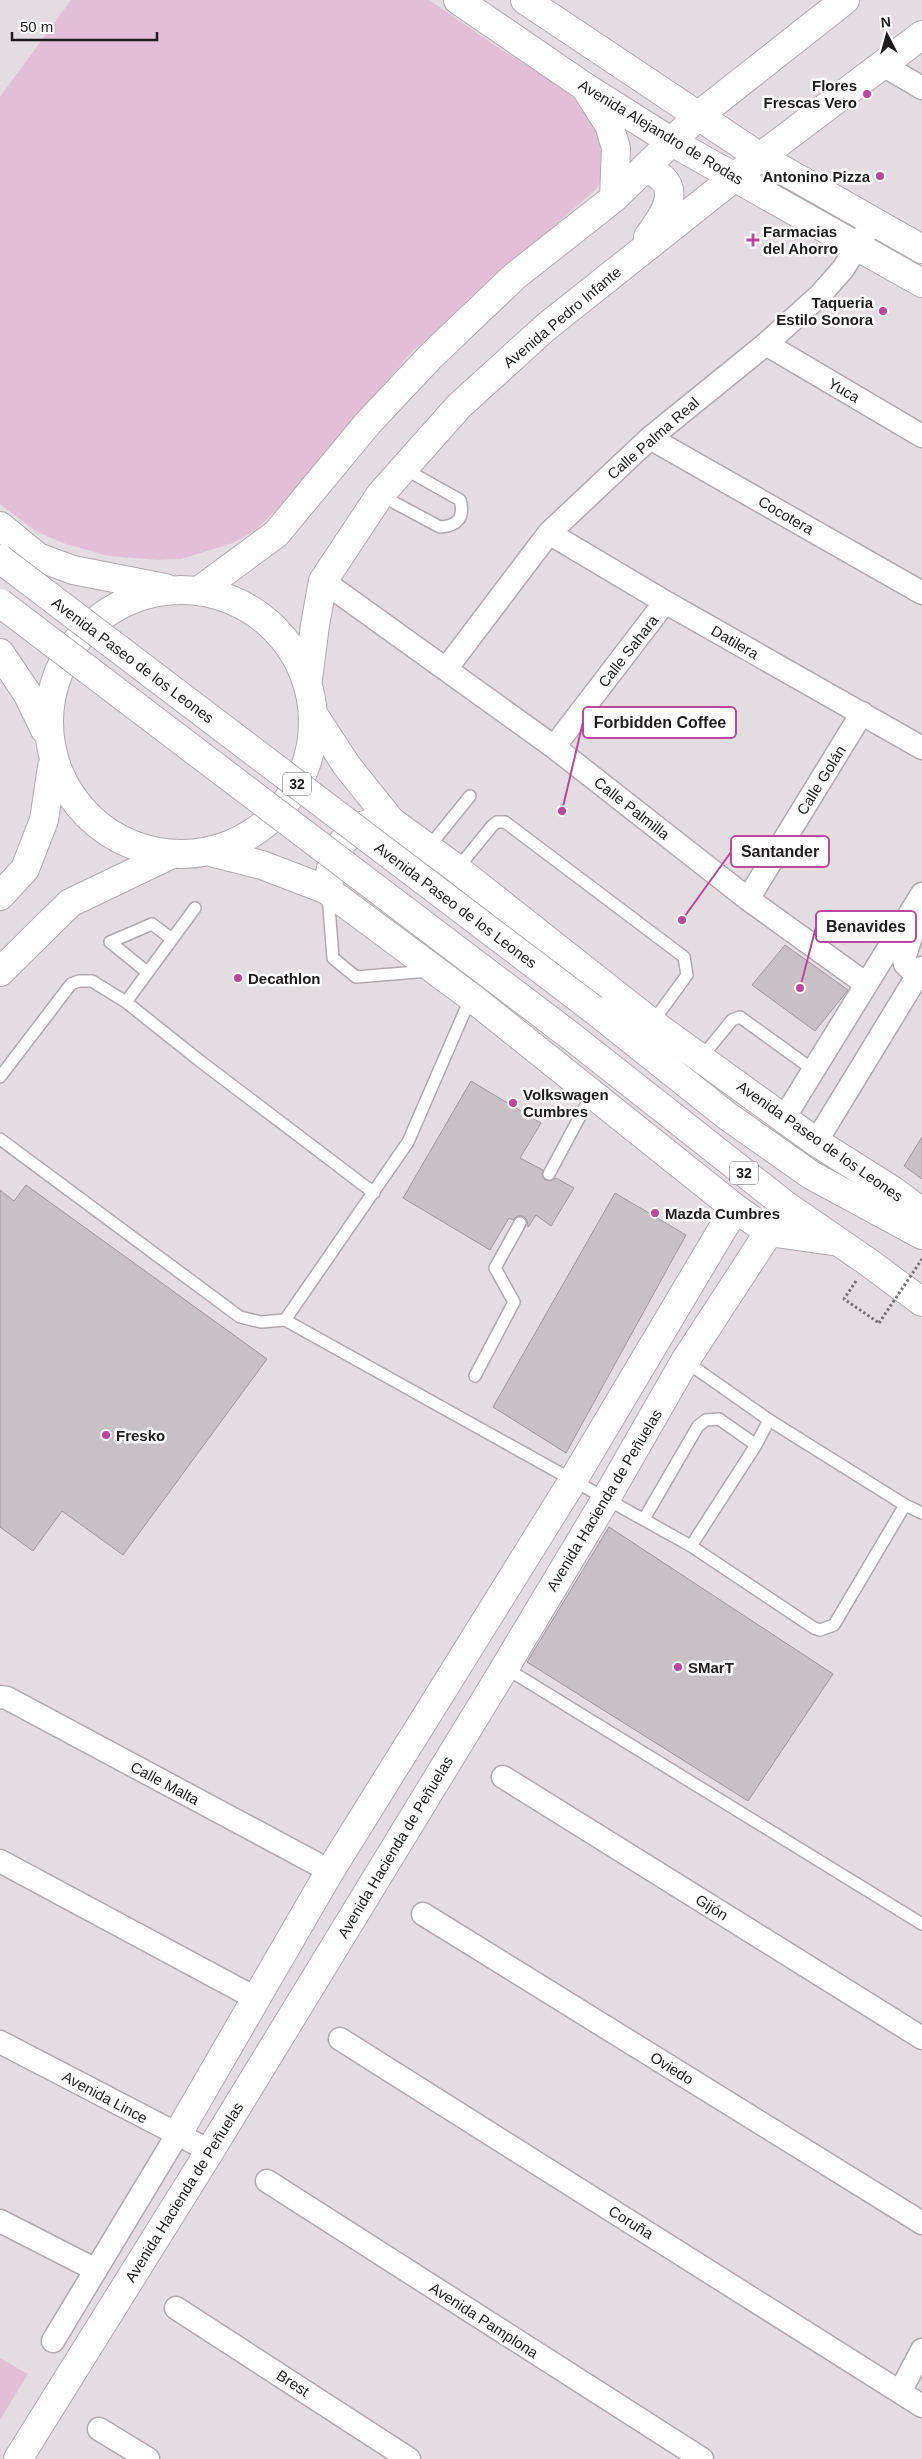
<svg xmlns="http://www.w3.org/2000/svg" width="922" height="2459" font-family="Arial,sans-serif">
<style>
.green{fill:#e3bfd7}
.building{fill:#c7c0c4;stroke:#9f989c}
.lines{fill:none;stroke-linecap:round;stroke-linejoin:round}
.service-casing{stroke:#b1a9ae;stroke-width:14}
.minor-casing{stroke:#b1a9ae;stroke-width:25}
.tertiary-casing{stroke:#b1a9ae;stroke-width:30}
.secondary-casing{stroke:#b1a9ae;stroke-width:30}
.primary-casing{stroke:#b1a9ae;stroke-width:30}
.path{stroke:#777375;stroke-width:3;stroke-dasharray:2.5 2.5;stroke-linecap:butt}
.service{stroke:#fff;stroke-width:11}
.minor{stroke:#fff;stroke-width:22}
.tertiary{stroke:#fff;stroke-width:28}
.secondary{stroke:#fff;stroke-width:28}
.primary{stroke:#fff;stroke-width:28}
.primary-bridge-casing{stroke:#b1a9ae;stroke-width:30;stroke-linecap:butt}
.path-bridge{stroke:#777375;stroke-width:3;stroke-dasharray:2.5 2.5;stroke-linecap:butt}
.primary-bridge{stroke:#fff;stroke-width:28}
.poi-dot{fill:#bc469d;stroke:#fff;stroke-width:2}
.labels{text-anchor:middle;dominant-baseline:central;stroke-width:5;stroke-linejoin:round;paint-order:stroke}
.shield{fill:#fff;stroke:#615f60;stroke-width:1}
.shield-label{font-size:14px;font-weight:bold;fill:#1d1b1c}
.poi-label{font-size:15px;font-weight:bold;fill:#1d1b1c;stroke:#fff;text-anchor:start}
.street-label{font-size:15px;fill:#1d1b1c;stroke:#fff}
.leader{fill:none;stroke:#bc469d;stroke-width:2}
.callout-dot{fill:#bc469d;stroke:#fff;stroke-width:2}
.callout{fill:#fff;stroke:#bc469d;stroke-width:2}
.callout-label{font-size:16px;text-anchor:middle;font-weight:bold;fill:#1d1b1c}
</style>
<rect width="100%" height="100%" fill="#e3dce0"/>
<path class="green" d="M71,0H429L502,50L573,93L603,129V177L596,189L412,352L279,507L256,530L233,543L181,559L158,560L109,556L66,544L37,532L0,504V97Z
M0,2358L28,2374L0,2420Z"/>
<path class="building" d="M785,945L848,990L815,1031L752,985Z
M471,1081L541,1123L520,1158L543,1170L542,1175L545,1180L550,1181L556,1178L574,1188L551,1226L536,1215L528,1227L527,1220L523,1216H517L513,1220L509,1218L490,1250L403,1198Z
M922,1137V1179L904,1166Z
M26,1185L267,1359L123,1555L62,1511L33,1551L0,1527V1190L14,1201Z
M615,1193L686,1235L566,1453L493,1407Z
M609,1527L833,1674L748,1801L527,1662Z"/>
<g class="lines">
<defs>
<path id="service" d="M380,495L440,527C458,526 465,517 460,500L403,468
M428,848L470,796
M457,869L492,826L497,822H505L684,957L687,975L652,1023
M328,895L333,958L356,977L429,971
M147,972L110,942L152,924L172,939
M126,1002L195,908
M701,1058L732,1020L740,1017L812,1069
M0,1077L71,984L79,981H92L126,1002L200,1061L374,1193
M0,1139L240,1317L261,1322L285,1320L691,1546L814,1628L820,1630L834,1625L905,1505L769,1420L685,1361
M549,1174L592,1094
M285,1320L408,1142L471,997
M475,1376L514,1302L495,1268L520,1223
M905,1505L922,1513
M644,1519L698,1426L706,1420L719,1419L756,1445
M691,1546L756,1445L769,1420
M504,1667L922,1924"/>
<path id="minor" d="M883,65L922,88
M766,344L922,436
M650,438L922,593
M549,533L665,602L922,748
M323,581L554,747L748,899L866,984
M446,669L549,533L650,438L766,344L820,295L843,269L873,221
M554,747L665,602
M748,899L862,713
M916,921L904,959L905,964L917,976
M784,1118L922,894
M816,1142L922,968
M0,1697L7,1698L330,1871
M503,1777L922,2038
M0,1861L255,1998
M423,1914L922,2223
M340,2039L922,2406
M0,2042L210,2151
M267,2181L702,2459
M0,2221L96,2270
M176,2308L409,2459
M53,2341L177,2135
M900,2392L922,2350
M99,2429L148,2459"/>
<path id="tertiary" d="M458,0L585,87L672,142L922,283
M525,0L760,157L922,249
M0,526L38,557L73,570L165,588
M49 722a132 132 0 1 1 264 0a132 132 0 1 1-264 0Z
M0,653L27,693L45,730
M315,717L347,766L391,821L457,869L652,1023L816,1142L892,1190L922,1212
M214,853L262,865L327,890L471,997L735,1208L769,1232L839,1242
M329,880C332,852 347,826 377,822
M0,896L25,869L44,820L52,767
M0,972L70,903L168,856
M177,2135L330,1871L572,1482L735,1208
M18,2459L210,2151L495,1684L607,1497L685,1361L769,1232"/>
<path id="secondary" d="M585,87L609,125L616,148L614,198
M646,168C652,171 659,175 663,179C680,196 658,223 648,237
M200,590L276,534L368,423L431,356L515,276L614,198L699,115L845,0
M308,679L315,625L323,581L380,495L459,406L546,327L760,157L922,35"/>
<path id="primary" d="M593,1009L726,1115L811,1175L922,1235
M572,1037L784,1204L868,1262L922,1302"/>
</defs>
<use href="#service" class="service-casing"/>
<use href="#minor" class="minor-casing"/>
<use href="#tertiary" class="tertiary-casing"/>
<use href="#secondary" class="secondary-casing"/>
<use href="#primary" class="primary-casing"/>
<path class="path" d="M856,1281L844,1299L879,1323"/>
<use href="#service" class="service"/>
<use href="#minor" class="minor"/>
<use href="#tertiary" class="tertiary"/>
<use href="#secondary" class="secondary"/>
<use href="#primary" class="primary"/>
<defs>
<path id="primary-bridge" d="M0,559L593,1009
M0,603L572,1037"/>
</defs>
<use href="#primary-bridge" class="primary-bridge-casing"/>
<path class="path-bridge" d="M879,1323L922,1259"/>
<use href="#primary-bridge" class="primary-bridge"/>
</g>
<g class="poi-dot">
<circle cx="867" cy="94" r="5"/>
<circle cx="880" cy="176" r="5"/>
<path d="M750.5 232.5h5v5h5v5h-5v5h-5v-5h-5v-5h5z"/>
<circle cx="883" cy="311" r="5"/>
<circle cx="238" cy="978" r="5"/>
<circle cx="513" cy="1103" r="5"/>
<circle cx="655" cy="1213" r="5"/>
<circle cx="106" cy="1435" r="5"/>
<circle cx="678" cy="1667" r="5"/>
</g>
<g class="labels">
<g class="shield">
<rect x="283" y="772.5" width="28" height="23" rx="4"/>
<rect x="730" y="1161.5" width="28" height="23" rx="4"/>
</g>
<g class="shield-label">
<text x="297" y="784">32</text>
<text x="744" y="1173">32</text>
</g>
<g class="poi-label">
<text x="857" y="85" text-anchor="end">Flores<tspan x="857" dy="17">Frescas Vero</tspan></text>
<text x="870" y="176" text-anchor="end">Antonino Pizza</text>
<text x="763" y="231">Farmacias<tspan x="763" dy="17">del Ahorro</tspan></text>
<text x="873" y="302" text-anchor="end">Taqueria<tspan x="873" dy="17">Estilo Sonora</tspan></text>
<text x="248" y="978">Decathlon</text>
<text x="523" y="1094">Volkswagen<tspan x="523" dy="17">Cumbres</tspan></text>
<text x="665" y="1213">Mazda Cumbres</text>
<text x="116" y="1435">Fresko</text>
<text x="688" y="1667">SMarT</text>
</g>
<g class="street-label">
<text transform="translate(661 132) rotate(31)">Avenida Alejandro de Rodas</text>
<text transform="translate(562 317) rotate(-40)">Avenida Pedro Infante</text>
<text transform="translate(844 390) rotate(30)">Yuca</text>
<text transform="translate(653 438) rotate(-41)">Calle Palma Real</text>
<text transform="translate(786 515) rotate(30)">Cocotera</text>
<text transform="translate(735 642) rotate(30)">Datilera</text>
<text transform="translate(628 651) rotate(-52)">Calle Sahara</text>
<text transform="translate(133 660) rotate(37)">Avenida Paseo de los Leones</text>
<text transform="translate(821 780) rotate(-58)">Calle Golán</text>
<text transform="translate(632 808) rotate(38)">Calle Palmilla</text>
<text transform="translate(456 905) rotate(37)">Avenida Paseo de los Leones</text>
<text transform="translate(820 1141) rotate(35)">Avenida Paseo de los Leones</text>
<text transform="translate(604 1500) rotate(-59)">Avenida Hacienda de Peñuelas</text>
<text transform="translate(165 1783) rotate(28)">Calle Malta</text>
<text transform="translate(395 1847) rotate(-59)">Avenida Hacienda de Peñuelas</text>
<text transform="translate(712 1907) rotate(32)">Gijón</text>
<text transform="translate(672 2068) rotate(32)">Oviedo</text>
<text transform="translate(105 2097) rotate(28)">Avenida Lince</text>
<text transform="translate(184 2192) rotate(-58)">Avenida Hacienda de Peñuelas</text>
<text transform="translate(631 2222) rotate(32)">Coruña</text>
<text transform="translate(484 2320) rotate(33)">Avenida Pamplona</text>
<text transform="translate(293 2383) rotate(33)">Brest</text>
</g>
</g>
<path class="leader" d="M562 811L583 722M682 920L731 852M800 988L816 927"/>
<g class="callout-dot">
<circle cx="562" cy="811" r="5"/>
<circle cx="682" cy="920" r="5"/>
<circle cx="800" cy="988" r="5"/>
</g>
<g class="callout">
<rect x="583" y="707" width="153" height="31" rx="5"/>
<rect x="731" y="836" width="98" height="31" rx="5"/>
<rect x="816" y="911" width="100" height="31" rx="5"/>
</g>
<g class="callout-label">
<text x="660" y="728">Forbidden Coffee</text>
<text x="780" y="857">Santander</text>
<text x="866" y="932">Benavides</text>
</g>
<g transform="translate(887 35) rotate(354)" stroke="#ffffff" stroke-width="4" paint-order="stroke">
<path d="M0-4L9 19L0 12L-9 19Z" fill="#1d1b1c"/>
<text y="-8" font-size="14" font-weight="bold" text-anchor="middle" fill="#1d1b1c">N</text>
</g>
<path d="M12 32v8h145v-8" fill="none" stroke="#1d1b1c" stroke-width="2.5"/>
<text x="20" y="32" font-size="15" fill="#1d1b1c" stroke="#ffffff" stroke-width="4" paint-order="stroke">50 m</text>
</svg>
